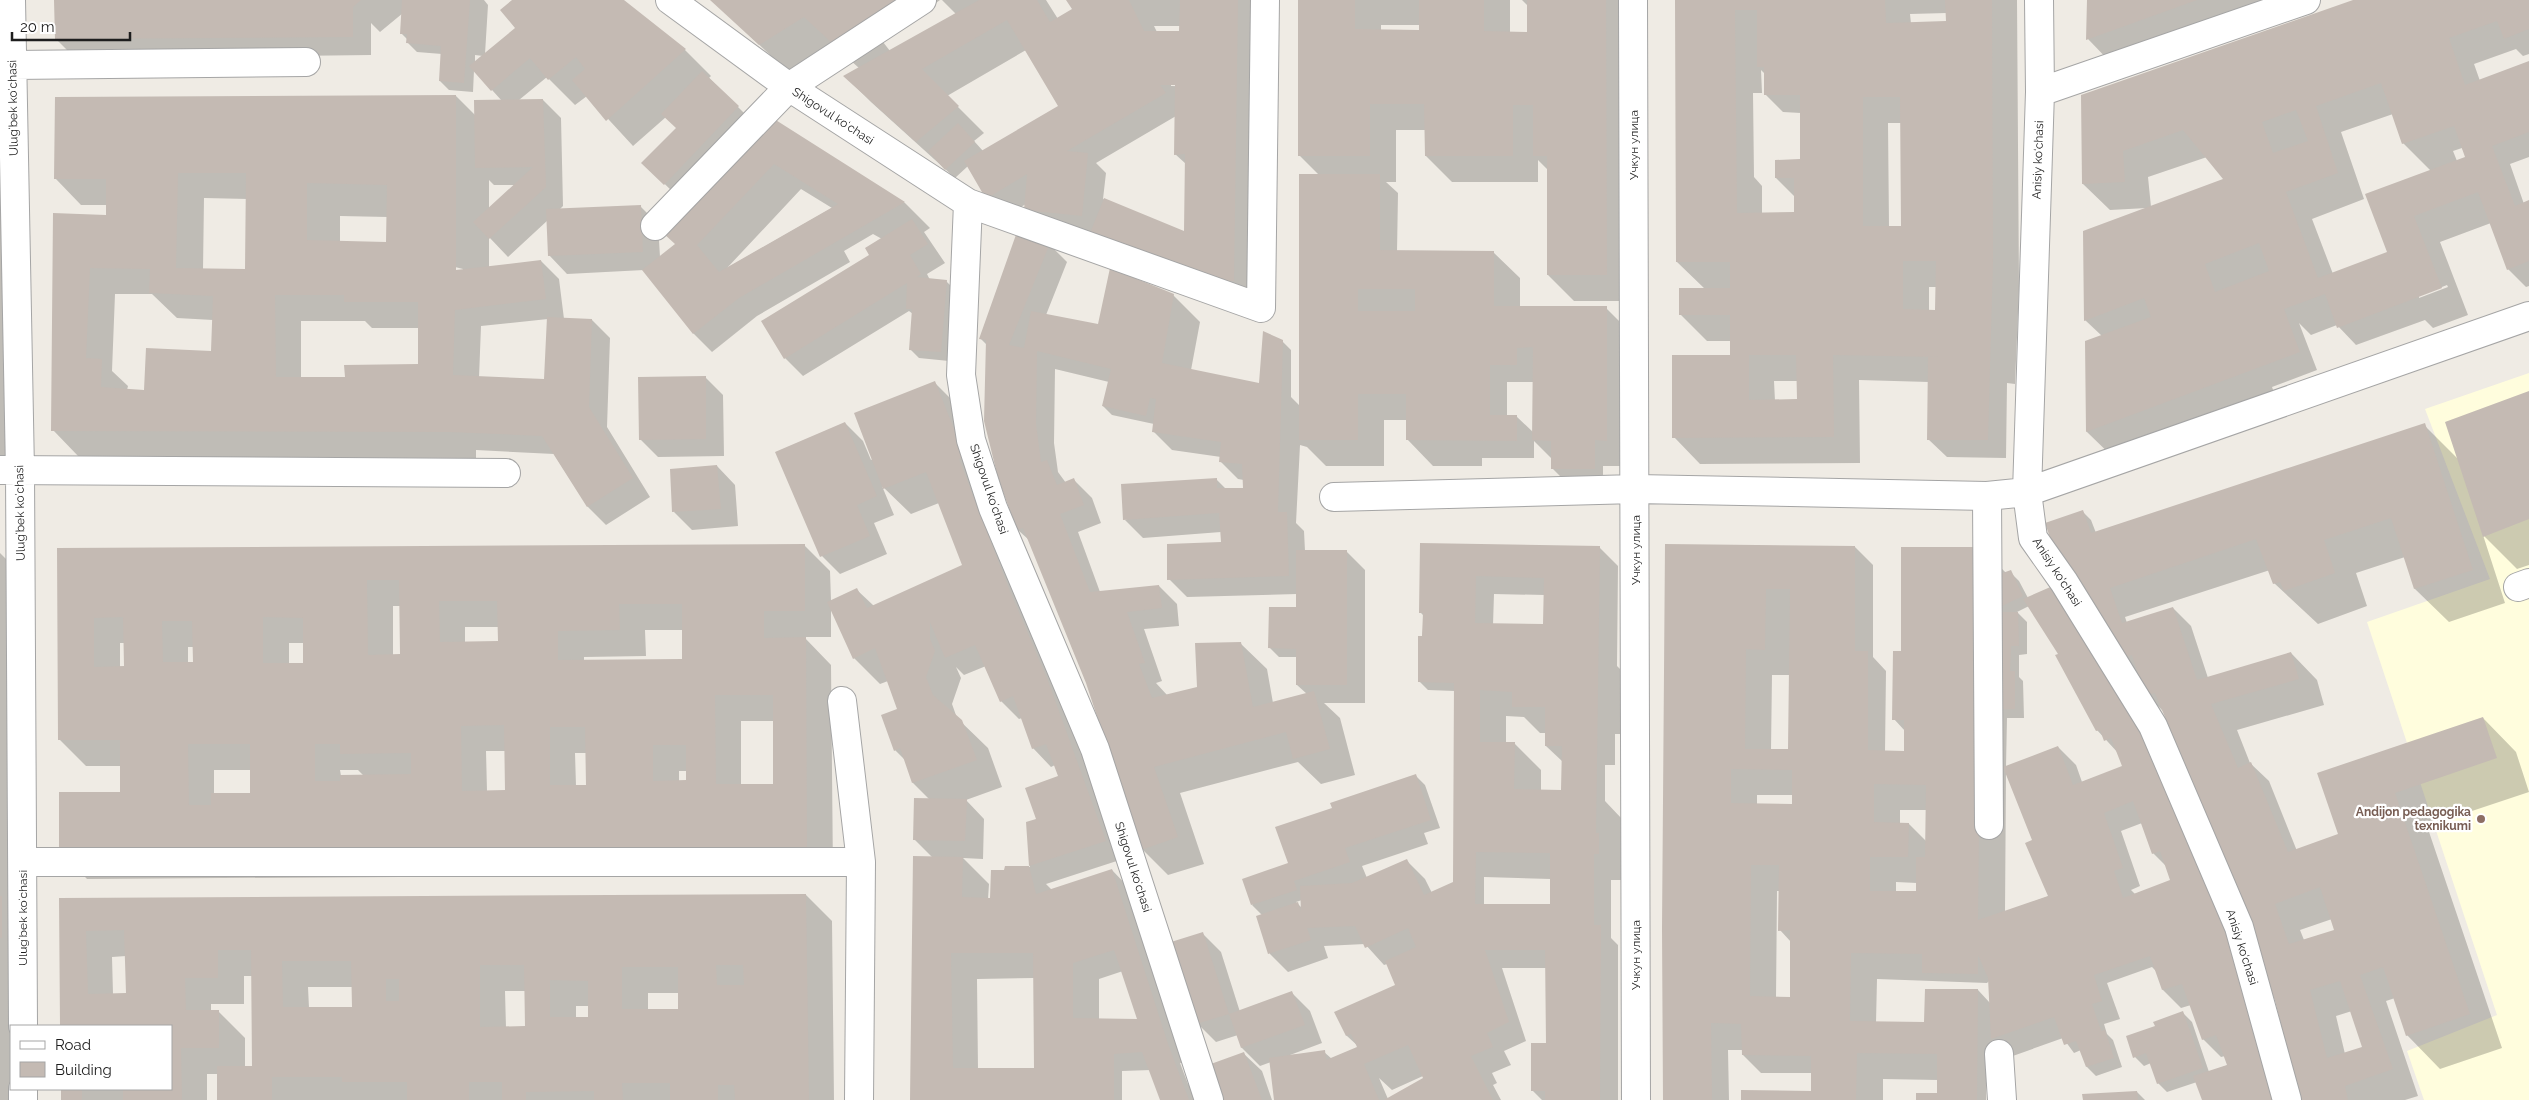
<svg xmlns="http://www.w3.org/2000/svg" width="2529" height="1100" font-family="Raleway,sans-serif">
<style>
.education{fill:#fffddd}
.shadow{fill:#0003;fill-rule:evenodd}
.building{fill:#c4bab3;fill-rule:evenodd}
.lines{fill:none;stroke-linecap:round;stroke-linejoin:round}
.minor-casing{stroke:#a5a5a5;stroke-width:30}
.minor{stroke:#fff;stroke-width:28}
.education-dot{fill:#8d6e63;stroke:#fff;stroke-width:2}
.labels{text-anchor:middle;dominant-baseline:central;stroke-width:4.5;stroke-linejoin:round;paint-order:stroke}
.street-label{font-size:12px;fill:#1e1e1e;stroke:#fff}
.education-label{font-size:12px;font-weight:bold;fill:#785e54;stroke:#fff;text-anchor:end}
</style>
<rect width="100%" height="100%" fill="#efebe4"/>
<path class="education" d="M2529,373V1100H2424L2407,1051L2497,1015L2367,622L2490,579L2425,409Z"/>
<path class="shadow" d="M0,0L17,457L0,456Z
M56,0H484L488,5L485,54L517,28L514,0H622L685,50L711,76L709,78L747,116L673,192L643,163L677,128L666,117L633,146L587,96L575,105L547,77L519,100H543L561,118L563,206L559,210L640,206L658,224L660,257L676,244L771,119L905,203L930,228L924,232L945,263L927,274L930,280L946,281L955,290L949,361L919,358L910,349L913,314L909,311L803,376L785,358L871,255L882,239L873,234L844,251L850,262L757,316L712,352L694,334L644,270L567,274L549,255L548,220L508,257L489,237V267L541,261L559,279L564,319L592,320L610,338L607,427L650,497L606,525L588,507L554,454L476,450V458L79,457L53,430L54,215L107,216V205H81L55,178L456,96L476,116L502,101L474,70L473,92L449,90L440,81L442,54L417,52L408,43V40L401,33L403,13L380,32L371,23V55L290,56L82,65L56,39ZM475,55L483,56L475,63ZM489,180L494,185H515L489,209ZM801,189L832,208L727,268ZM204,198L248,199V270H203ZM340,216L388,217L387,243L340,242ZM455,267L463,269V271L419,268ZM115,294H152L177,318L213,320L212,352L145,391L127,390L128,386L112,371ZM548,319L546,380L479,378L481,326ZM301,321H365L372,328H419V365L346,378H301Z
M712,0H940L883,42L890,51L956,14L942,0H1046L1058,19L1073,10L1068,0H1264L1260,307L1117,259L1090,232L1043,228L1025,209L1026,204L1005,216L987,198L968,166L955,178L871,102L845,76L859,68L831,43L787,71ZM1154,26H1180V32H1157ZM1026,50L1060,106L983,151L974,141L984,133L947,96ZM1171,83L1224,87L1171,86ZM1176,116L1175,154L1186,164L1185,233L1103,199L1106,173L1096,163Z
M1299,0H1510V33H1528V6L1522,0H1632L1633,301H1574L1548,275V170L1538,160V182H1452L1426,156V130H1396V182H1386L1398,193L1397,252H1493L1520,278V308H1606L1632,334L1633,466H1603V477H1561L1552,468V459L1534,441V458H1482V466H1433L1407,439V420H1384V466H1326L1307,447L1300,445L1296,523L1304,531L1305,551L1347,552L1365,570V703H1324L1340,718L1355,775L1321,784L1298,762L1180,793L1204,864L1168,875L1142,849L1087,683L1029,540L1018,530L999,478L987,345L981,339L1049,244L1067,262L1046,315L1099,325L1173,295L1200,322L1191,370L1260,384L1282,341L1291,350V397L1300,406L1320,176L1300,156ZM1381,25H1420V31H1381ZM1055,369L1109,382L1103,406L1112,415L1154,424L1153,431L1172,450L1221,457L1220,461L1238,479L1244,480V489H1226L1216,479L1125,520L1143,538L1221,532L1222,544L1169,579L1187,597L1297,594V609L1270,648L1279,657H1297V685L1307,694L1273,703L1267,669L1240,643L1199,688L1167,695L1156,683L1162,681L1144,629L1179,626L1177,604L1159,586L1100,592L1078,532L1101,523L1092,498L1074,480L1066,483L1058,472L1054,443ZM1507,382H1534V433L1516,416H1507Z
M1676,0H2017L2019,288L2015,384L2007,383L2006,458L1947,457L1928,439L1929,382L1859,380L1860,463L1700,464L1674,437L1731,356V341H1707L1681,315L1705,289L1677,262ZM1947,13L1948,22L1911,24L1910,14ZM1761,70L1765,74V94L1783,112L1801,113V159L1776,178L1795,197V214H1762V186L1754,177L1753,93H1762ZM1888,123H1902V227H1889ZM1929,287H1937L1936,311H1929ZM1774,381H1798V401H1775Z
M2088,0H2292L2114,66L2088,39Z
M2357,0H2529V54L2523,56L2516,49L2474,64L2480,81L2529,63V157L2510,164L2524,204L2529,202V286L2526,287L2508,269L2491,223L2440,242L2468,315L2433,328L2425,320L2356,345L2337,325L2311,335L2299,323L2317,370L2272,387L2279,406L2121,465L2087,432L2086,342L2102,336L2085,320L2147,208L2110,210L2083,184L2082,96ZM2393,114L2403,143L2431,171L2390,257L2333,274L2312,219L2364,199L2341,132ZM2462,148L2469,162L2457,161L2453,151ZM2207,157L2225,179L2151,207L2148,177ZM2447,285L2448,287L2419,298V296Z
M705,377L723,395L724,456L658,457L640,439Z
M935,383L961,409L1123,859L1046,884L1052,890L1112,870L1130,889L1185,1062L1180,1063L1188,1084L1197,1093L1200,1100H1162L1151,1070L1122,1071V1100H912L932,857L915,840L930,800L913,783L905,760L895,750L898,710L888,681L880,684L854,658L831,607V637H804L831,665L833,874L87,879L61,852L121,793V766H86L60,740L58,549L804,545L830,571L831,601L857,590L874,606L964,565L939,503L911,514L882,486L894,515L874,523L887,554L840,574L822,556L845,423L863,441L871,460L873,459ZM393,606H401V655L393,656ZM465,627H499V643H465ZM645,630H684V660L584,661V657L646,656ZM120,643H125V668H120ZM289,643H304V665H289ZM188,647H194V663H188ZM986,666L1001,701L1019,719L1022,718L1033,748L1051,767L1055,765L1060,777L1038,819L1028,823L1030,867H1006L992,899H988L989,884L963,858L983,859L984,819L966,800L1002,787L988,748L957,718L952,704L961,678L956,667L964,675ZM741,721H774V785H741ZM486,751H506L507,791H487ZM575,753H587V786H576ZM214,770H252V794L214,795ZM340,770H358L364,776H341ZM679,771H688V782H679ZM1123,971L1139,1020H1099V979ZM1034,978L1035,1069H978L977,979Z
M2529,392V565L2517,569L2483,535L2505,603L2449,622L2415,589L2405,557L2356,573L2367,606L2318,624L2274,583L2270,570L2125,617L2127,623L2173,608L2191,626L2208,678L2291,653L2317,680L2324,705L2237,730L2250,763L2269,781L2297,851L2339,835L2483,718L2516,752L2529,792L2427,826L2502,1048L2440,1069L2407,1035L2395,998L2386,1001L2418,1096L2405,1100H2302L2276,1001L2232,875L2165,713L2147,695L2140,677L2121,658L2082,511L2091,520L2096,533L2424,425L2458,459ZM2332,919L2336,931L2304,940L2300,930ZM2352,1011L2364,1047L2345,1054L2336,1016Z
M717,466L735,485L738,526L692,530L674,512Z
M1422,544L1599,547L1618,566L1617,666L1625,674L1624,734H1615V765H1605V801L1622,819L1625,880H1611V938L1618,945V1100H1542L1532,1090L1547,1044V968H1502L1526,1041L1504,1051L1511,1065L1492,1073L1497,1083L1493,1085L1501,1100H1275L1271,1062L1260,1066L1242,1048L1238,1035L1216,1042L1198,1024L1203,934L1221,952L1240,1012L1292,993L1310,1011L1322,1043L1290,1055L1324,1052L1332,1059L1359,1047L1347,1036L1336,1013L1397,986L1387,964L1384,965L1365,944L1324,946L1328,958L1288,972L1270,954L1258,917L1263,916L1252,905L1289,864L1333,808L1416,776L1425,785L1440,828L1424,833L1428,844L1362,866L1367,878L1407,861L1425,879L1432,893L1455,886V691L1428,690L1419,681L1424,616L1421,613ZM1494,594L1545,595L1544,625H1493ZM1506,716L1524,717L1540,733H1546V746L1563,762L1564,792L1541,791V770L1515,744L1506,743ZM1484,877L1551,879V905H1484ZM1302,900V908L1296,902ZM1423,1076L1424,1079L1388,1099L1379,1078L1392,1090Z
M1667,545L1855,547L1873,565V657L1886,671L1885,752H1905V731L1894,719L1902,653L1982,548L2006,573L2010,572L2019,581L2028,598L2055,587L2295,1100H2203L2197,1082L2167,1092L2158,1083L2151,1063L2144,1066L2135,1057L2156,1027L2183,1013L2192,1022L2209,1072L2228,1065L2225,1056L2221,1057L2203,1039L2191,1005L2181,1008L2163,990L2157,972L2152,967L2107,983L2120,1019L2104,1024L2107,1034L2113,1040L2122,1067L2096,1076L2087,1067L2081,1050L2074,1053L2063,1038L2010,1057L2003,1080H1986V1100H1918L1938,1094V1080L1883,1079V1100H1742L1812,1092V1073H1761L1743,1055V1050H1728L1729,1100H1666ZM2029,606L2060,654L2097,730L2119,754L2124,767L2082,782L2076,765L2058,747L2006,767L2007,718H2024L2023,681L2019,677V655L2027,654V622L2017,612ZM1772,675H1790L1792,750H1771ZM2006,771L2033,841L2049,896L2005,912ZM1757,795H1793V805H1757ZM1900,810H1927L1926,841L1909,824H1900ZM2142,823L2153,853L2167,867L2172,881L2135,894L2131,890L2140,886L2121,831ZM1896,882L1917,883V893L1896,892ZM1777,891H1780V930L1791,942V998H1776ZM1877,979L1987,983L1989,981L1990,1003L1978,990L1926,1024L1876,1023Z
M0,553L18,571L11,1026V1089L13,1100H0Z
M806,895L832,921L834,1100H219L218,1074H207V1100H62V1089H171V1026H61L60,899ZM126,956L127,994H113L112,957ZM244,976H252L253,1067H245V1038L218,1011H211V1004H244ZM308,987H352L353,1008H309ZM505,991H526V1027L506,1028ZM648,993H679L680,1010H648ZM576,1006H589V1019L576,1018Z
M1243,1053L1262,1071L1272,1100H1223Z
M2137,1092L2145,1100H2084Z"/>
<path class="building" d="M54,0H361L353,7V37L55,39Z
M402,0H470L464,83L439,81L441,46L406,43L407,34H400Z
M512,0H624L686,49L606,121L572,80L585,69L576,57L548,80L530,58L491,91L469,66L515,28L500,10Z
M710,0H898L833,44L804,17L759,45Z
M979,0H1037L1050,22L1072,9L1066,0H1129L1144,31H1179L1180,0H1238L1234,281H1204L1090,233L1104,198L1184,231L1185,154L1174,155L1175,85H1160L1166,93L1067,151L1088,153L1082,216L1024,210L1027,174L986,199L964,161L1058,106L1007,20L922,69L959,106L916,142L843,76Z
M1298,0H1355V29L1419,30V0H1484V31L1527,32V0H1606L1607,275H1547V156H1533V105H1513V156H1425L1424,104H1370V156H1298Z
M1675,0H1885L1886,23L1946,21L1945,0H1992L1993,261L1988,440H1927L1928,357H1939L1833,355L1834,437L1672,438V355H1730V315H1679V288H1730V262H1676ZM1735,10H1757V67H1764V95H1800V159L1775,160V178H1794V212L1737,213ZM1863,97H1900L1901,226H1863ZM1903,261H1936L1935,310L1903,309ZM1749,355H1796L1797,399L1749,400Z
M2087,0H2197L2086,40Z
M2353,0H2529V29L2504,39L2497,21L2449,38L2465,85L2529,61V132L2492,146L2515,206L2529,200V261L2507,270L2478,192L2414,216L2442,288L2337,328L2325,294L2284,309L2300,352L2086,432L2085,341L2151,317L2144,298L2084,321L2083,231L2223,179L2183,130L2123,151L2125,182L2082,184L2081,95ZM2381,83L2402,144L2454,126L2465,157L2365,194L2387,252L2318,278L2286,192L2338,173L2316,106ZM2296,110L2308,141L2273,153L2262,122ZM2259,243L2269,271L2215,292L2205,264Z
M702,71L739,106L664,185L641,163L676,128L661,114Z
M456,95V270L541,260L546,299L455,310L453,375L544,379L547,317L592,319L589,407L633,478L587,507L542,436L450,432L51,431L53,213L106,215V179H54L55,97ZM178,173H246L245,269L176,268ZM307,183L387,185L386,242L307,240ZM90,268L150,269L149,293L213,296L211,351L146,348L144,390L101,387L102,359L86,358ZM275,295H344V302H418V364L344,365L345,377H276Z
M543,99L546,187L489,239L473,222L533,167L475,168L474,100Z
M771,117L905,202L739,298L693,334L642,270L675,244L663,233ZM774,164L838,204L719,272L697,245Z
M958,123L975,142L945,170L928,151Z
M1299,174H1380V250L1494,251V306H1607V441L1595,440V469H1551V441L1532,440L1533,347L1517,348V365H1490V415H1517V441L1406,440V394H1358V440H1299ZM1358,289H1415V311H1358Z
M641,205L643,252L548,256L546,209Z
M912,219L928,244L910,255L921,274L917,277L947,280L941,352L909,350L912,309H906L907,283L784,359L761,321L869,255L865,248Z
M1018,229L1050,243L1009,345L1024,348L1031,311L1098,324L1110,268L1174,294L1162,363L1259,383L1263,331L1283,340L1278,512H1287L1289,576L1167,580V544L1221,542L1219,513L1123,520L1121,484L1217,478V488H1243L1242,464L1219,462L1221,442L1152,432L1156,399L1150,398L1146,416L1102,406L1111,369L1037,351L1036,424L1041,462L1047,460L1057,485L1074,478L1084,505L1060,514L1090,592L1159,585L1162,608L1127,612L1145,663L1139,664L1152,698L1197,687L1195,643L1241,642L1253,707L1314,691L1330,749L1293,759L1286,732L1154,767L1178,837L1141,850L1086,683L1023,528L1017,530L998,478L984,421L986,340L979,339Z
M706,376V439L639,440L638,377Z
M935,381L965,457L959,459L1009,589L1048,681L1106,841L1029,866L1026,822L1036,819L1025,788L1058,776L1046,744L1032,749L1013,696L1000,702L975,645L945,658L930,622V639L935,651L926,677L933,695L962,720L977,760L912,783L900,748L894,751L881,715L897,709L875,648L853,659L827,602L857,588L867,608L962,565L926,472L883,489L854,413Z
M2529,391V519L2483,537L2445,422Z
M845,422L877,496L857,505L870,536L820,557L775,452Z
M2425,423L2473,570L2414,589L2391,518L2324,540L2335,573L2284,591L2280,582L2273,584L2256,539L2110,588L2122,623L2173,607L2197,680L2291,652L2299,679L2211,704L2238,768L2251,762L2288,852L2338,834L2317,773L2483,717L2497,758L2395,793L2470,1014L2406,1036L2383,967L2360,975L2393,1069L2345,1086L2348,1100H2300L2275,1001L2231,876L2155,693L2145,696L2132,655L2120,659L2053,546L2045,523L2083,510L2091,533ZM2320,887L2334,930L2289,944L2275,904ZM2340,981L2362,1047L2327,1058L2310,990Z
M717,465L721,509L672,512L670,469Z
M1420,543L1600,546L1596,833H1599V854H1594V925H1601L1600,1100H1545V1091H1531V1043H1546L1545,950H1485L1509,1022L1487,1033L1493,1047L1471,1056L1493,1100H1384L1423,1078L1408,1045L1364,1064L1379,1100H1274L1269,1058L1325,1050L1326,1060L1357,1047L1351,1034L1346,1036L1334,1012L1395,985L1385,961L1416,947L1408,928L1365,948L1355,926L1307,928L1311,940L1268,954L1256,916L1298,902L1301,912L1300,886L1352,883L1407,859L1424,895L1453,882L1454,683L1418,682V636H1422L1423,613H1419ZM1476,576L1544,578L1543,624L1475,623ZM1480,690L1512,692V707H1545V746H1562L1561,790L1514,789L1515,742H1480ZM1476,852L1550,853V904H1475Z
M805,544V611H764V638L806,637L807,848L59,853V792H120V740H58L57,548ZM367,580H399L400,654L368,655ZM439,601H497L498,641L440,642ZM619,604H682V659L558,660V631L620,630ZM123,617L124,666L94,667V618ZM263,617L303,618V663H263ZM162,621H192L193,662H163ZM715,695H773V784H716ZM504,725L505,790L462,791L461,726ZM550,727H585L586,785H550ZM188,744H250V793H211V805H189ZM315,744H340V754L411,753V774L340,775V781H315ZM653,745H686V780L653,781Z
M1665,544L1855,546V651H1868V750L1904,751V720H1892L1893,651H1901V547H1982L1978,920L2048,896L2025,843L2032,840L2003,767L2058,746L2073,785L2122,766L2111,738L2104,741L2100,730L2096,731L2055,655L2058,654L2023,599L2055,585L2143,721L2217,902L2283,1100H2202L2193,1076L2227,1065L2216,1035L2202,1040L2182,984L2162,990L2150,956L2094,975L2102,1001L2092,1004L2101,1031L2105,1030L2114,1058L2086,1067L2076,1041L2064,1045L2054,1017L1991,1039L1988,978L1978,955V974L1922,973V954L1851,953L1850,1021L1924,1022L1925,989H1978L1977,1100H1916V1093H1937V1054L1857,1053L1856,1100H1741V1090L1811,1091V1056L1742,1055L1741,1024L1711,1023L1712,1100H1663L1662,929ZM1766,589H1790L1788,749H1745L1746,649L1765,650ZM1731,769L1792,770V804L1731,803ZM1874,784L1926,785L1925,857H1916V891H1870V857H1908L1909,823L1874,822ZM2133,801L2152,854L2160,851L2170,880L2123,898L2114,871L2123,868L2104,813ZM1751,865H1779L1778,931L1790,930V997L1750,996Z
M1296,550H1347V685H1296V649L1268,648L1269,607H1296Z
M2011,570L2023,596L2002,606H1992L1997,575Z
M1992,612H2018L2019,646H2011L2010,671H2015V709L1992,710Z
M1416,774L1431,820L1345,848L1350,862L1294,881L1297,890L1251,905L1242,879L1288,863L1275,827L1332,808L1330,803Z
M914,798L967,799L965,841L913,840Z
M913,856L963,857L962,897L990,898L991,870H1004L1005,866H1029L1036,894L1112,869L1168,1044L1189,1100H1160L1142,1052L1114,1054V1100H910ZM1114,950L1137,1019L1073,1018V963ZM951,953H1033L1034,1068H953Z
M806,894L809,1100H735L734,1085H718V1100H670V1083H622L623,1100H594V1091L526,1092V1100H502V1082H469V1100H407V1082H342V1077H272V1100H217V1066H252L251,950H218V978H185L186,1010H219V1048H181L182,1100H123V1089H171V1026H60L59,898ZM124,930L126,993L88,994L86,931ZM282,961H351L352,1007H283ZM480,965H524L525,1026L480,1027ZM716,965H743L744,985H717ZM622,967H678V1009H622ZM386,979H399V1001H386ZM550,980L588,981V1017H550Z
M0,896H2V938H0Z
M1203,932L1229,1014L1196,1024L1171,942Z
M1292,991L1305,1025L1241,1048L1229,1014Z
M2183,1011L2203,1068L2157,1084L2146,1053L2133,1058L2126,1036L2155,1026L2153,1022Z
M1244,1052L1262,1100H1222L1208,1065Z
M61,1089H82V1100H61Z
M2137,1091L2138,1100H2083L2082,1094Z"/>
<g class="lines">
<defs>
<path id="minor" d="M11,0L20,471L23,1026
M670,0L789,87L968,203L1261,308L1265,0
M1633,0L1636,1100
M2039,0L2040,92L2027,492L2033,538L2064,582L2153,726L2239,927L2287,1100
M12,65L306,62
M2040,92L2306,0
M968,203L961,375L971,440L993,508L1095,749L1209,1100
M655,226L789,87L922,0
M0,470L506,473
M1987,496L1989,825
M1334,497L1636,489L1987,496L2027,492L2529,316
M2518,587L2529,583
M842,701L861,862L859,1100
M23,862H861
M1999,1054L2002,1100
M23,1100V1089"/>
</defs>
<use href="#minor" class="minor-casing"/>
<use href="#minor" class="minor"/>
</g>
<circle class="education-dot" cx="2481" cy="819" r="5"/>
<g class="labels">
<g class="street-label">
<text transform="translate(13 108) rotate(-91)">Ulugʻbek koʻchasi</text>
<text transform="translate(833 116) rotate(33)">Shigovul koʻchasi</text>
<text transform="translate(1634 145) rotate(-90)">Учкун улица</text>
<text transform="translate(2038 160) rotate(-88)">Anisiy ko'chasi</text>
<text transform="translate(989 489) rotate(71)">Shigovul koʻchasi</text>
<text transform="translate(20 513) rotate(-91)">Ulugʻbek koʻchasi</text>
<text transform="translate(1636 550) rotate(-90)">Учкун улица</text>
<text transform="translate(2057 572) rotate(57)">Anisiy ko'chasi</text>
<text transform="translate(1133 867) rotate(72)">Shigovul koʻchasi</text>
<text transform="translate(23 918) rotate(-90)">Ulugʻbek koʻchasi</text>
<text transform="translate(2242 947) rotate(72)">Anisiy ko'chasi</text>
<text transform="translate(1636 955) rotate(-90)">Учкун улица</text>
</g>
<g class="education-label">
<text x="2471" y="812">Andijon pedagogika<tspan x="2471" dy="14">texnikumi</tspan></text>
</g>
</g>
<rect x="10" y="1025" width="162" height="65" fill="#ffffff" stroke="#a5a5a5"/>
<rect x="20" y="1041" width="25" height="8" fill="#ffffff" stroke="#a5a5a5"/>
<text x="55" y="1050" font-size="15" fill="#1e1e1e">Road</text>
<rect x="20" y="1062" width="25" height="15" fill="#c4bab3" stroke="#a5a5a5"/>
<text x="55" y="1075" font-size="15" fill="#1e1e1e">Building</text>
<path d="M12 32v8h118v-8" fill="none" stroke="#1e1e1e" stroke-width="2.5"/>
<text x="20" y="32" font-size="15" fill="#1e1e1e" stroke="#ffffff" stroke-width="4" paint-order="stroke">20 m</text>
</svg>
